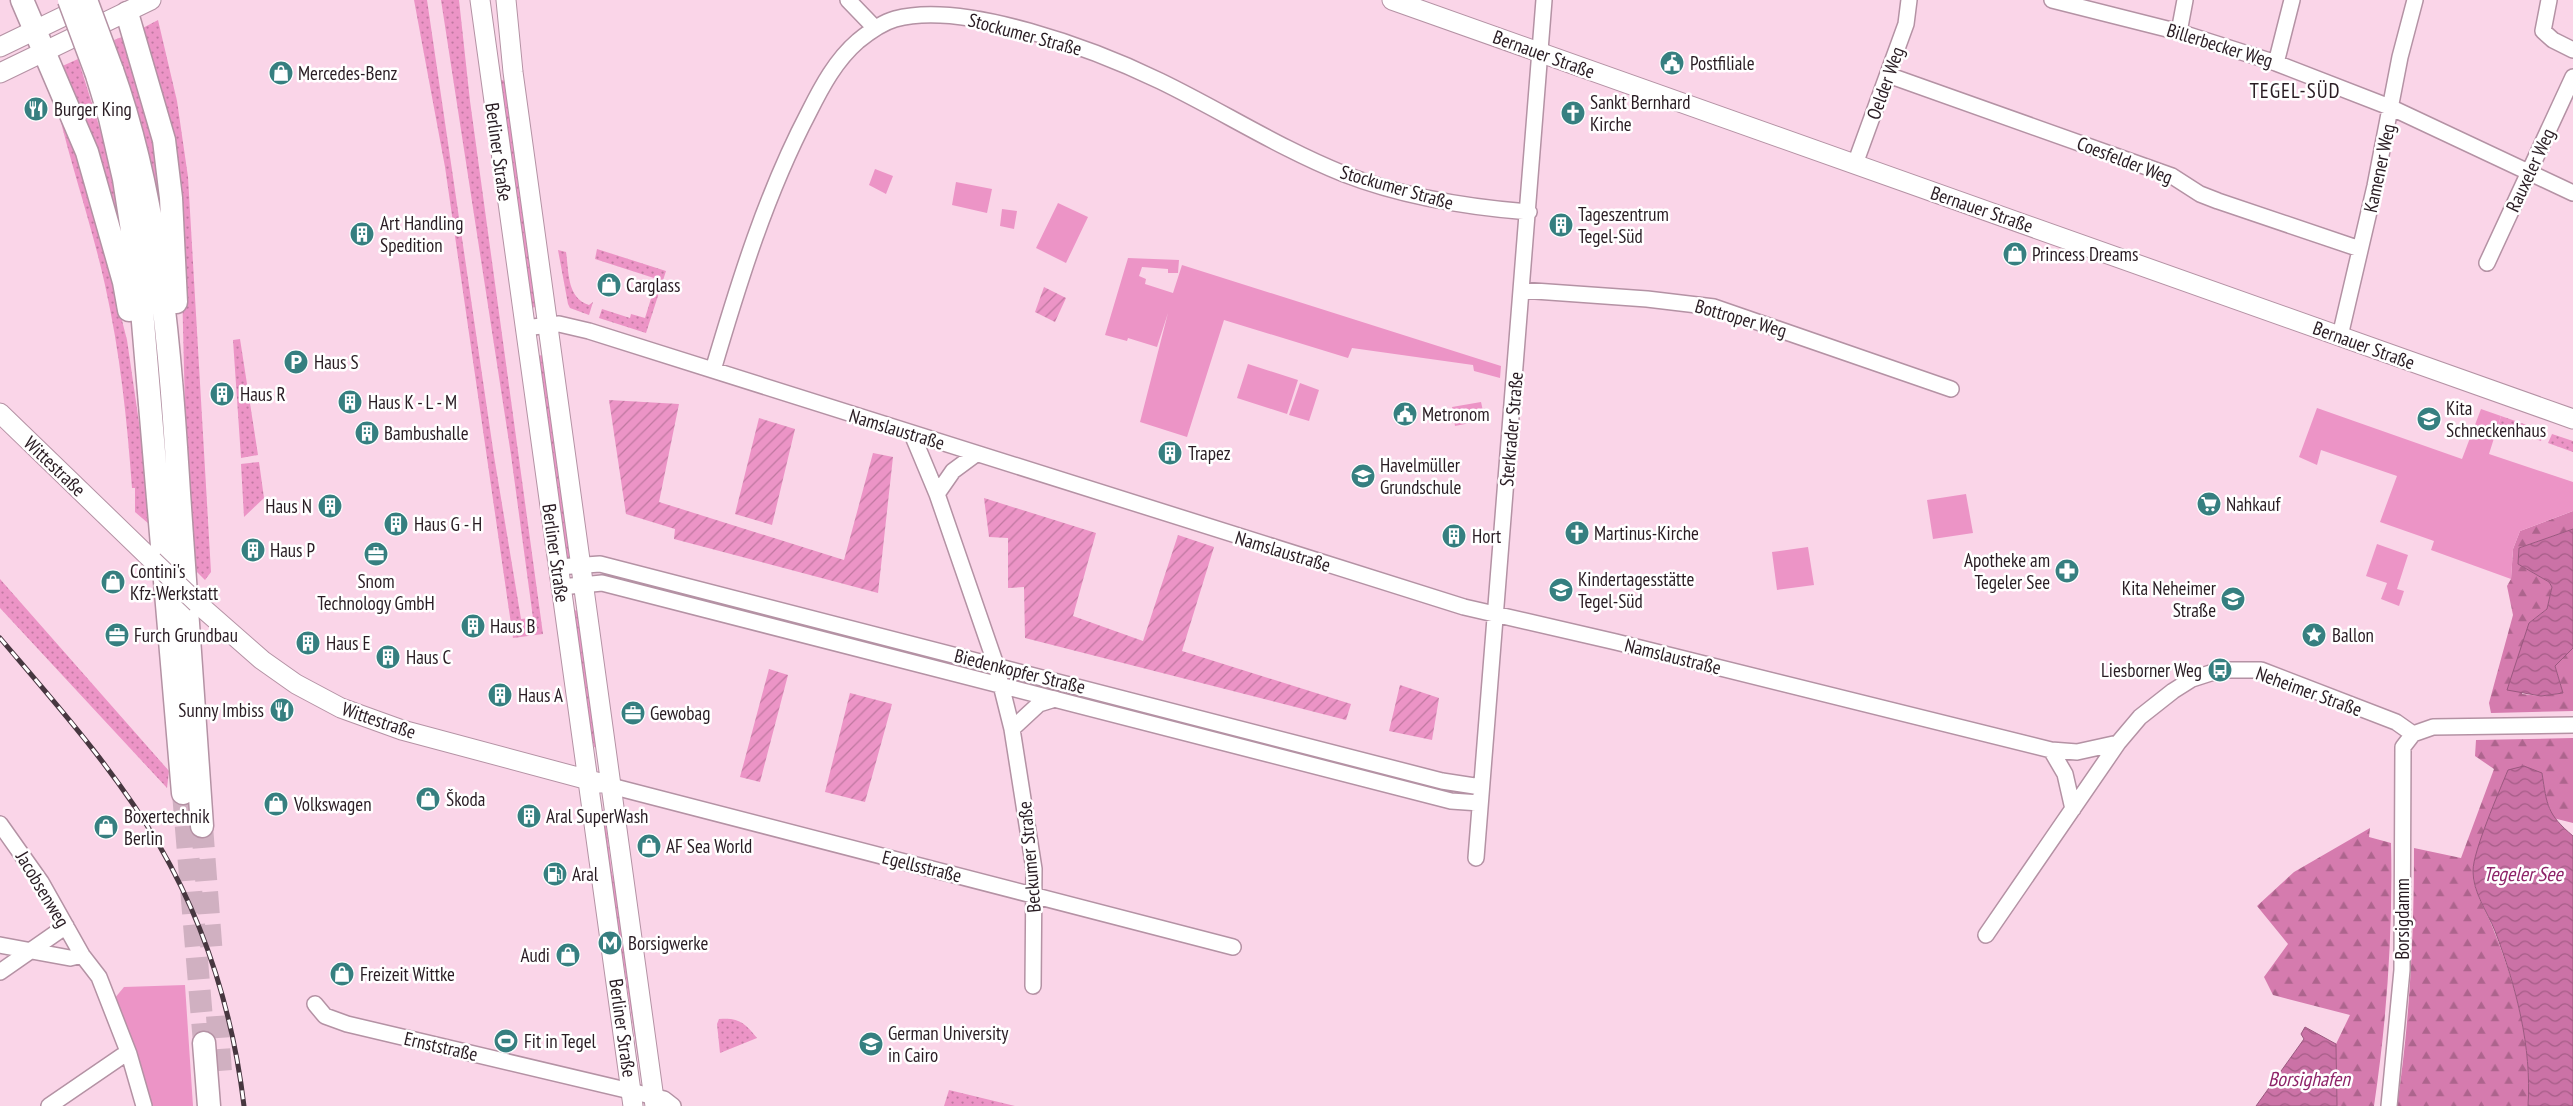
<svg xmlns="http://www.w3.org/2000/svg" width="2573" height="1106" font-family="'PT Sans Narrow',sans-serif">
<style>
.grass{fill:url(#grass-dots)}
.forest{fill:url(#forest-firs)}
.park{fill:#ec94c6}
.garden{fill:url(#garden-furrows)}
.water{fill:url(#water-waves);stroke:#9a587f}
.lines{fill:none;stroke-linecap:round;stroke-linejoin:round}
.highway-tunnel{stroke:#d0b0c1;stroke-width:22;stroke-dasharray:22 11;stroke-linecap:butt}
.minor-casing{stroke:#b492a4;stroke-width:18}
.major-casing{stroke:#b492a4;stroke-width:21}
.highway-casing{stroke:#b492a4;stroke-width:25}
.minor{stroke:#fff;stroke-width:15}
.major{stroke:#fff;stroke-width:19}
.highway{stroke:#fff;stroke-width:22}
.rail-casing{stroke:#473740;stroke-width:5}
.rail{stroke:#fff;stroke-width:3;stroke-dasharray:9;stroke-linecap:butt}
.major-bridge-casing{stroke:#b492a4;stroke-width:21;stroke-linecap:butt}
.highway-bridge-casing{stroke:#b492a4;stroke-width:25;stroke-linecap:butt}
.major-bridge{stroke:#fff;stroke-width:19}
.highway-bridge{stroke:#fff;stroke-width:22}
.labels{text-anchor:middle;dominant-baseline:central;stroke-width:5;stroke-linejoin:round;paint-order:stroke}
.street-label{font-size:19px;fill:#291c23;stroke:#fff}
.poi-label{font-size:19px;fill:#291c23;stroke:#fff;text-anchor:start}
.water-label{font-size:20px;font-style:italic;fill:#8e2469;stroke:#fff}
.quarter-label{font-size:21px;letter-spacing:1px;fill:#291c23;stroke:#fff}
</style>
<defs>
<pattern id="grass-dots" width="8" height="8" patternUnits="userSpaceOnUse" patternTransform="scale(1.25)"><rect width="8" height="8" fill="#ec94c6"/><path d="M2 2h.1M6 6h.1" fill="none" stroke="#bf78a0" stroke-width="1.8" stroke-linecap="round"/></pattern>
<pattern id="forest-firs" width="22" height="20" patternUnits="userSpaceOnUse" patternTransform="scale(1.25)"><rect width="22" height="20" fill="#d57bae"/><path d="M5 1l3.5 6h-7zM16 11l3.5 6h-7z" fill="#ad648d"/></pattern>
<pattern id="garden-furrows" width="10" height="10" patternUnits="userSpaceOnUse" patternTransform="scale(1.25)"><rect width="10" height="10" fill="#ec94c6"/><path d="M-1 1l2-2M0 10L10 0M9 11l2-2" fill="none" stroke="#bf78a0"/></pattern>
<pattern id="water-waves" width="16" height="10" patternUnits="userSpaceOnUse" patternTransform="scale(1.25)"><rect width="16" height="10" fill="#cb72a6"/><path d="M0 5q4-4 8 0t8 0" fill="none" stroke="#a55d87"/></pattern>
</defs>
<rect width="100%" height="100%" fill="#fad5e8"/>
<path class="grass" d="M414,0H427L494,456L521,619L533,618L511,455L441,0H459L470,101L543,634L513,638L445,167Z
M158,20L177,101L188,177L211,572L205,580L195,570L186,450L181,245L139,30Z
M127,35L151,121L168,243L114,40Z
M78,59L111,164L126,245L58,68Z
M499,79L505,81L536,307L530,308Z
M58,110L79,152L127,340L145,464L149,524L135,512V488H132C127,419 120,352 105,285C92,226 72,169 58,110Z
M597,249L666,271L646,333L599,318L602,309L630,318L631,314L645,318L657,279L595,259Z
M558,250L566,252C569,273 567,298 589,305L593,302L589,315L570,308L568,304Z
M240,339L258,455L241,458L233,340Z
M544,355L572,558L565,559L535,356Z
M2501,416L2544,431L2541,441L2498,426Z
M2552,434L2573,441V452L2548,443Z
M259,462L264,498L244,517L241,464Z
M0,579L169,771L167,788L0,608Z
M579,610L598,748L594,747L585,706L571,611Z
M1172,716L1438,785L1439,790L1438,793L1170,726Z
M599,809L604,810L612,873L619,894L643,1065H639L623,959L615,931Z
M719,1019C739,1017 745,1023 757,1038L720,1053L717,1024Z
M949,1090L1015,1106H944Z"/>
<path class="forest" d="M2573,511V529L2519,548L2518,564L2549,582L2552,587L2547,609L2529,623L2522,694L2541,696L2563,693L2555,666L2573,648V711L2491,713L2489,703L2513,615L2507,586L2511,579L2513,549L2520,531Z
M2573,738V823L2553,818L2546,799L2542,773L2473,870C2472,892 2487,911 2494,931C2516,985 2532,1047 2528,1106H2397C2410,1020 2414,935 2414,848L2461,858L2494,769L2475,756L2476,740Z
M2370,828L2369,837L2391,843C2393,932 2387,1018 2374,1106H2337L2336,1044L2350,1015L2273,995L2264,977L2288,944L2257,906L2294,872Z"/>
<path class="park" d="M875,169L893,176L886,194L869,185Z
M956,182L992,189L987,213L952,205Z
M1058,203L1088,217L1066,263L1036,248Z
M1002,209L1017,211L1014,229L1000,226Z
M1128,258L1179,260L1178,273H1168V269L1142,267L1139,276L1146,279L1145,284L1173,293L1182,265L1501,366L1500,378L1474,371L1473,365L1352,348L1348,358L1224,320L1187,437L1140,422L1168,313L1157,347L1128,338L1127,341L1105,335Z
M1248,364L1298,380L1287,414L1237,398Z
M1300,383L1319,390L1309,421L1289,415Z
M1481,402L1485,420L1455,426L1452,407Z
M2317,408L2462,459L2481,409L2501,416L2489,454L2573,482V511L2520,531L2513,549L2511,579L2431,550L2434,541L2380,522L2397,476L2321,450L2317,465L2299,457Z
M1966,494L1973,533L1933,539L1927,500Z
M2377,544L2408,555L2397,589L2404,591L2399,606L2381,599L2387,583L2366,576Z
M1808,547L1814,585L1777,590L1772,552Z
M185,985L193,1106H150L114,999L124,987Z"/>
<path class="garden" d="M1044,287L1066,298L1055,322L1035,312Z
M609,400L679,404L659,502L844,560L873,453L893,457L878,593L674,539L675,529L626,514Z
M759,418L795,429L772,525L735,514Z
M984,498L1096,533L1073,616L1143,641L1178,535L1214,547L1182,651L1351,704L1346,720L1025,638L1024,587L1008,588V538L989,537Z
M769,669L788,675L760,782L740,777Z
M1400,685L1439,698L1432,740L1389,731Z
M850,693L892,704L865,802L825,792Z"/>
<path class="water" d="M2573,529V648L2555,666L2563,693L2541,696L2507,690L2529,623L2547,609L2552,587L2549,582L2518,564L2519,548Z
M2524,766L2542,773C2547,806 2547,814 2573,836V1106H2528C2532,1047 2516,986 2495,931C2487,911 2473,893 2473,871C2473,851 2499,792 2508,770Z
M2305,1027L2336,1044L2337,1106H2256L2304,1039L2301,1034Z"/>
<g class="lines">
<path class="highway-tunnel" d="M183,793L204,1043
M202,826L212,956
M217,1016L221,1072"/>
<defs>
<path id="minor" d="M848,0L875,28
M2052,0L2179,32L2276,63L2392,108L2573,193
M2549,0L2543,31L2553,40L2573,50
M2179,32L2185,0
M2276,63L2292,0
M1888,75L2172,176L2200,194L2218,201L2360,249
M1855,164L1906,24L1909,0
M2487,263L2573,77
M1521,290L1647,299L1714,307L1951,389
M524,328L559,324L589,331L1464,607L1616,642L2051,750L2077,752L2118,743
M2340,336L2375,186L2400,57L2415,0
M713,370C739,282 766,194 809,112C822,86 836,60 858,41C869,32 881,23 895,19C964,0 1096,50 1160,81C1222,111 1279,148 1344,174C1403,197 1465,207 1529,212
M912,434L937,494L996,665L1012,729L1034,869L1033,986
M937,494L953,471L976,454
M558,567L600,564L1442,781L1481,787
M561,587L602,583L1451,801L1480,803
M1012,729L1039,704L1055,699
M2051,750L2065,774L2073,809
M611,786L1233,947
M0,824L41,882L82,955L99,977L129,1054L144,1106
M1476,858L1544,0
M1986,935L2118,743L2140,717L2173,691L2192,679L2220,670H2261L2396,722L2413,734
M0,945L70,958L82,955
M0,972L66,926
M315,1004L325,1016L347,1024L664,1099L673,1106
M49,1106L122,1056L129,1054
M2389,1106L2402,970L2403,747L2413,734L2433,727L2573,725"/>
<path id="major" d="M480,0L633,1106
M506,0L513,72L655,1106
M1392,0L2573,419
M0,47L87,5
M0,73L151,0
M0,413L153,561
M197,603L262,660L296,684L341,708L402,730L600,783"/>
<path id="highway" d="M22,0L87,152L124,282L129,310
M127,13L164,140L171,198L176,302
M112,70C160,205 170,351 179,493C186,604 194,715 202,826
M97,75L110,118L124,179L139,275L183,793
M204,1043L209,1106"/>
</defs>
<use href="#minor" class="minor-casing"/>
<use href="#major" class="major-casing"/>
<use href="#highway" class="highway-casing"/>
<use href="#minor" class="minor"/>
<use href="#major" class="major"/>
<use href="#highway" class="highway"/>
<defs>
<path id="rail" d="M0,638C56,704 115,770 159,845C206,926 233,1014 244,1106"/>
</defs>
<use href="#rail" class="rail-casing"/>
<use href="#rail" class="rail"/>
<defs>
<path id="major-bridge" d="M153,561L197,603"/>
<path id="highway-bridge" d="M69,0L97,75
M86,0L112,70"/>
</defs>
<use href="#major-bridge" class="major-bridge-casing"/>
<use href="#highway-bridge" class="highway-bridge-casing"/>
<use href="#major-bridge" class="major-bridge"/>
<use href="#highway-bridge" class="highway-bridge"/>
</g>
<defs>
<symbol id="civic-disc" viewBox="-11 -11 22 22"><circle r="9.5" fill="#367f80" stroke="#fff"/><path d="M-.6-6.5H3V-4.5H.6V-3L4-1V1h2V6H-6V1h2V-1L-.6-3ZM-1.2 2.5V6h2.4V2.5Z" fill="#fff"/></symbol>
<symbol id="shop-disc" viewBox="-11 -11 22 22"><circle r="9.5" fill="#367f80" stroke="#fff"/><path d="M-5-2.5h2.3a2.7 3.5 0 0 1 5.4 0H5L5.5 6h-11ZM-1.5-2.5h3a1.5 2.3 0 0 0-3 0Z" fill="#fff"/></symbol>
<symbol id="restaurant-disc" viewBox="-11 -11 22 22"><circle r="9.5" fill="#367f80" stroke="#fff"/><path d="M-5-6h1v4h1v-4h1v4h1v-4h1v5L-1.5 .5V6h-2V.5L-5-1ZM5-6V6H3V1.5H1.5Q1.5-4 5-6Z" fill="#fff"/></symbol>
<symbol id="church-disc" viewBox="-11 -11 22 22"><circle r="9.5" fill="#367f80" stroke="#fff"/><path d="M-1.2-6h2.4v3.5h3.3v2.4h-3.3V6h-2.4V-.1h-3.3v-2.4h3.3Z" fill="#fff"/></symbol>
<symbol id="building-disc" viewBox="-11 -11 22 22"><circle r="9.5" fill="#367f80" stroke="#fff"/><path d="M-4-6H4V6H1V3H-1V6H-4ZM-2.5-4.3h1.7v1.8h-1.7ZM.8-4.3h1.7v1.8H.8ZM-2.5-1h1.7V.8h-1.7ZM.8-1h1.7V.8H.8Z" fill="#fff"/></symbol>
<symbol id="parking-disc" viewBox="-11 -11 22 22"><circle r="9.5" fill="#367f80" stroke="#fff"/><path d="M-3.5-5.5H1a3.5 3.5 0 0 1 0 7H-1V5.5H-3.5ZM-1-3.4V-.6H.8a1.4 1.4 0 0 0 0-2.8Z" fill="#fff"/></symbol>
<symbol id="school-disc" viewBox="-11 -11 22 22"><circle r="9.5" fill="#367f80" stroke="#fff"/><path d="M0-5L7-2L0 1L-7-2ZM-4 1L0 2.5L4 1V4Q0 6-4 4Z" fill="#fff"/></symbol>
<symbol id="supermarket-disc" viewBox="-11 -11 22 22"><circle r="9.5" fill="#367f80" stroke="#fff"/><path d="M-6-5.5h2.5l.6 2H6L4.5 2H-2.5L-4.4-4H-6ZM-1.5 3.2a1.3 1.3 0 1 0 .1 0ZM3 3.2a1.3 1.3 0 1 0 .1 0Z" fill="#fff"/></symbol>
<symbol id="office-disc" viewBox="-11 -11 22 22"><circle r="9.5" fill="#367f80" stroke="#fff"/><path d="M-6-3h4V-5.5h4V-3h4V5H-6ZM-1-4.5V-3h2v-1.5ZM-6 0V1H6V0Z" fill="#fff"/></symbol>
<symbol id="pharmacy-disc" viewBox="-11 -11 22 22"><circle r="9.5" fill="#367f80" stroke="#fff"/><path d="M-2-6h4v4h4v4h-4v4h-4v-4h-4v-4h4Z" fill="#fff"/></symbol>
<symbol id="sight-disc" viewBox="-11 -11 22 22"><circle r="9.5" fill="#367f80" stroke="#fff"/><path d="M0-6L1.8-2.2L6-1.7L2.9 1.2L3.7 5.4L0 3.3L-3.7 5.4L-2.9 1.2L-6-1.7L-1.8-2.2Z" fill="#fff"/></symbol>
<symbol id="bus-disc" viewBox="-11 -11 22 22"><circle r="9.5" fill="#367f80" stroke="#fff"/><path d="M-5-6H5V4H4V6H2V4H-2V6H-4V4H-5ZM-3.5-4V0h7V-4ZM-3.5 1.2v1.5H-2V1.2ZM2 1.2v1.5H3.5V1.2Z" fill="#fff"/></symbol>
<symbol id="fuel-disc" viewBox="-11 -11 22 22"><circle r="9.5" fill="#367f80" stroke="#fff"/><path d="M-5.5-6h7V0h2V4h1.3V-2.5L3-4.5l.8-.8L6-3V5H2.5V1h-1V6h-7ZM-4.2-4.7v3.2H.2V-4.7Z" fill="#fff"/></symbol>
<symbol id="metro-disc" viewBox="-11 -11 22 22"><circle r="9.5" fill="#367f80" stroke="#fff"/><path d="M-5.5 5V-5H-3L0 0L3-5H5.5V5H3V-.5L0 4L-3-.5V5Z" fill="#fff"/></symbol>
<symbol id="stadium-disc" viewBox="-11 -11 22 22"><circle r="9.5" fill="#367f80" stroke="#fff"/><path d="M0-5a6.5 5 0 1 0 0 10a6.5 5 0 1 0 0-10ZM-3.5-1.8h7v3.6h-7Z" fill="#fff"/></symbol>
<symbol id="university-disc" viewBox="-11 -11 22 22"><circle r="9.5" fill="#367f80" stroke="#fff"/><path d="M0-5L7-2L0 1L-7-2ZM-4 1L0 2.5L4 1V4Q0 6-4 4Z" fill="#fff"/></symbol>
</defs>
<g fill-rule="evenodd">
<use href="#civic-disc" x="1658" y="49" width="28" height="28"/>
<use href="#shop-disc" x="267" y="59" width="28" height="28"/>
<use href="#restaurant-disc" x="22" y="95" width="28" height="28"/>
<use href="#church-disc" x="1559" y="99" width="28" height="28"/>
<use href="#building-disc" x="1547" y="211" width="28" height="28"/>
<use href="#building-disc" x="348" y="220" width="28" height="28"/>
<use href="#shop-disc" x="2001" y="240" width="28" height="28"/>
<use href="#shop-disc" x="595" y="271" width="28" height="28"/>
<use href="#parking-disc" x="282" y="348" width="28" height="28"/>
<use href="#building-disc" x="208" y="380" width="28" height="28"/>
<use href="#building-disc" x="336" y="388" width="28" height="28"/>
<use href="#civic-disc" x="1391" y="400" width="28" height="28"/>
<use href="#school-disc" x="2415" y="405" width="28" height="28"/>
<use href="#building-disc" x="353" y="419" width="28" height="28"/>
<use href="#building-disc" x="1156" y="439" width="28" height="28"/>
<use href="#school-disc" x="1349" y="462" width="28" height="28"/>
<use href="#supermarket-disc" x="2195" y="490" width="28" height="28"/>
<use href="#building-disc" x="316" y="492" width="28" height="28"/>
<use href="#building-disc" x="382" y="510" width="28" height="28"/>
<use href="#church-disc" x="1563" y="519" width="28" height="28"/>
<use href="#building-disc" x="1440" y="522" width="28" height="28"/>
<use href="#building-disc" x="239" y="536" width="28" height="28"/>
<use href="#office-disc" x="362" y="540" width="28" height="28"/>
<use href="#pharmacy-disc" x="2053" y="557" width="28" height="28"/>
<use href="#shop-disc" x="99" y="568" width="28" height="28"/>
<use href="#school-disc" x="1547" y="576" width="28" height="28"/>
<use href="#school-disc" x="2219" y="585" width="28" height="28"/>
<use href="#building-disc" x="459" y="612" width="28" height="28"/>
<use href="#office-disc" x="103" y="621" width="28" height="28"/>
<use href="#sight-disc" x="2300" y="621" width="28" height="28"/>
<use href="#building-disc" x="294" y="629" width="28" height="28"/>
<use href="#building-disc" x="374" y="643" width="28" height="28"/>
<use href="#bus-disc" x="2206" y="656" width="28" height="28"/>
<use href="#building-disc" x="486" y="681" width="28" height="28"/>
<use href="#restaurant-disc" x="268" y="696" width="28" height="28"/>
<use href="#office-disc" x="619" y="699" width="28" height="28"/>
<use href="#shop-disc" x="414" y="785" width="28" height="28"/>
<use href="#shop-disc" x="262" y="790" width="28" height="28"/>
<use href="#building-disc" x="515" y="802" width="28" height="28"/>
<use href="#shop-disc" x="92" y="813" width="28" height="28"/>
<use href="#shop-disc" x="635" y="832" width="28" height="28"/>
<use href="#fuel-disc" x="541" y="860" width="28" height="28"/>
<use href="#metro-disc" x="596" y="929" width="28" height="28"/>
<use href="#shop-disc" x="554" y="941" width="28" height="28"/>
<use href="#shop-disc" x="328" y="960" width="28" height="28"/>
<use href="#stadium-disc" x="492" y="1027" width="28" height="28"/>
<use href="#university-disc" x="857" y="1030" width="28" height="28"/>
</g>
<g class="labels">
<g class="street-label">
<text transform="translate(1025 34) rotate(15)">Stockumer Straße</text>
<text transform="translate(2220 45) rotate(17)">Billerbecker Weg</text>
<text transform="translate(1544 54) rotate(20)">Bernauer Straße</text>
<text transform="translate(1885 83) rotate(-70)">Oelder Weg</text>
<text transform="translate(499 152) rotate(82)">Berliner Straße</text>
<text transform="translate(2125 160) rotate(21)">Coesfelder Weg</text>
<text transform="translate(2379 168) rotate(-78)">Kamener Weg</text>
<text transform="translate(2530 170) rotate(-65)">Rauxeler Weg</text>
<text transform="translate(1397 187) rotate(16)">Stockumer Straße</text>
<text transform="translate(1982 209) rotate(19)">Bernauer Straße</text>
<text transform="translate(1741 318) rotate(16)">Bottroper Weg</text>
<text transform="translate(2364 345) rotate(20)">Bernauer Straße</text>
<text transform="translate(897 429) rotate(17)">Namslaustraße</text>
<text transform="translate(1511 429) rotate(-85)">Sterkrader Straße</text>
<text transform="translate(55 466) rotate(44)">Wittestraße</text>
<text transform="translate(1283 551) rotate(17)">Namslaustraße</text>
<text transform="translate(556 553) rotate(82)">Berliner Straße</text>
<text transform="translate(1673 656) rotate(14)">Namslaustraße</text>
<text transform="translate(1020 671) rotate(14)">Biedenkopfer Straße</text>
<text transform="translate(2309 691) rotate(20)">Neheimer Straße</text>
<text transform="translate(379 720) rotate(19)">Wittestraße</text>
<text transform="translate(1029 857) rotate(-95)">Beckumer Straße</text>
<text transform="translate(922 866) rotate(14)">Egellsstraße</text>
<text transform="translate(43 889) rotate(59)">Jacobsenweg</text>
<text transform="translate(2402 919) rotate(-90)">Borsigdamm</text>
<text transform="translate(623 1028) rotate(82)">Berliner Straße</text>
<text transform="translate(441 1046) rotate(13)">Ernststraße</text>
</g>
<g class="poi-label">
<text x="1690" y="63">Postfiliale</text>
<text x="298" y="73">Mercedes-Benz</text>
<text x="1590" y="102">Sankt Bernhard<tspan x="1590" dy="22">Kirche</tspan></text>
<text x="54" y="109">Burger King</text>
<text x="1578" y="214">Tageszentrum<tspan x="1578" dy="22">Tegel-Süd</tspan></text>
<text x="380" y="223">Art Handling<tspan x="380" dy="22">Spedition</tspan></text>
<text x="2032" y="254">Princess Dreams</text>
<text x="626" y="285">Carglass</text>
<text x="314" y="362">Haus S</text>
<text x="240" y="394">Haus R</text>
<text x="368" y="402">Haus K - L - M</text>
<text x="2446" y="408">Kita<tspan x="2446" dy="22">Schneckenhaus</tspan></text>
<text x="1422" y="414">Metronom</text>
<text x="384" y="433">Bambushalle</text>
<text x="1188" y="453">Trapez</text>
<text x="1380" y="465">Havelmüller<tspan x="1380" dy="22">Grundschule</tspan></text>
<text x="2226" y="504">Nahkauf</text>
<text x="312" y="506" text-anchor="end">Haus N</text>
<text x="414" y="524">Haus G - H</text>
<text x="1594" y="533">Martinus-Kirche</text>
<text x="1472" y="536">Hort</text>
<text x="270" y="550">Haus P</text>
<text x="2050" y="560" text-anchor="end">Apotheke am<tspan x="2050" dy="22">Tegeler See</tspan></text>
<text x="130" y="571">Contini's<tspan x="130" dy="22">Kfz-Werkstatt</tspan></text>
<text x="1578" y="579">Kindertagesstätte<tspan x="1578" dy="22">Tegel-Süd</tspan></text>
<text x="376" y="581" text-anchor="middle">Snom<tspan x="376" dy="22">Technology GmbH</tspan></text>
<text x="2216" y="588" text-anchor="end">Kita Neheimer<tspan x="2216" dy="22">Straße</tspan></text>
<text x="490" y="626">Haus B</text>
<text x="134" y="635">Furch Grundbau</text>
<text x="2332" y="635">Ballon</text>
<text x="326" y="643">Haus E</text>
<text x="406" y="657">Haus C</text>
<text x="2202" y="670" text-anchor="end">Liesborner Weg</text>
<text x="518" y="695">Haus A</text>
<text x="264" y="710" text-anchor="end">Sunny Imbiss</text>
<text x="650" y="713">Gewobag</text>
<text x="446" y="799">Škoda</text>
<text x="294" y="804">Volkswagen</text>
<text x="124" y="816">Boxertechnik<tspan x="124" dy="22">Berlin</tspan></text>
<text x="546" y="816">Aral SuperWash</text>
<text x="666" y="846">AF Sea World</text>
<text x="572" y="874">Aral</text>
<text x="628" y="943">Borsigwerke</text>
<text x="550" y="955" text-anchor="end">Audi</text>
<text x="360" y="974">Freizeit Wittke</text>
<text x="888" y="1033">German University<tspan x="888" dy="22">in Cairo</tspan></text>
<text x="524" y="1041">Fit in Tegel</text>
</g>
<g class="water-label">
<text x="2523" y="874">Tegeler See</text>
<text x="2309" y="1079">Borsighafen</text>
</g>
<g class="quarter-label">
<text x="2295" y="90">TEGEL-SÜD</text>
</g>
</g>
</svg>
